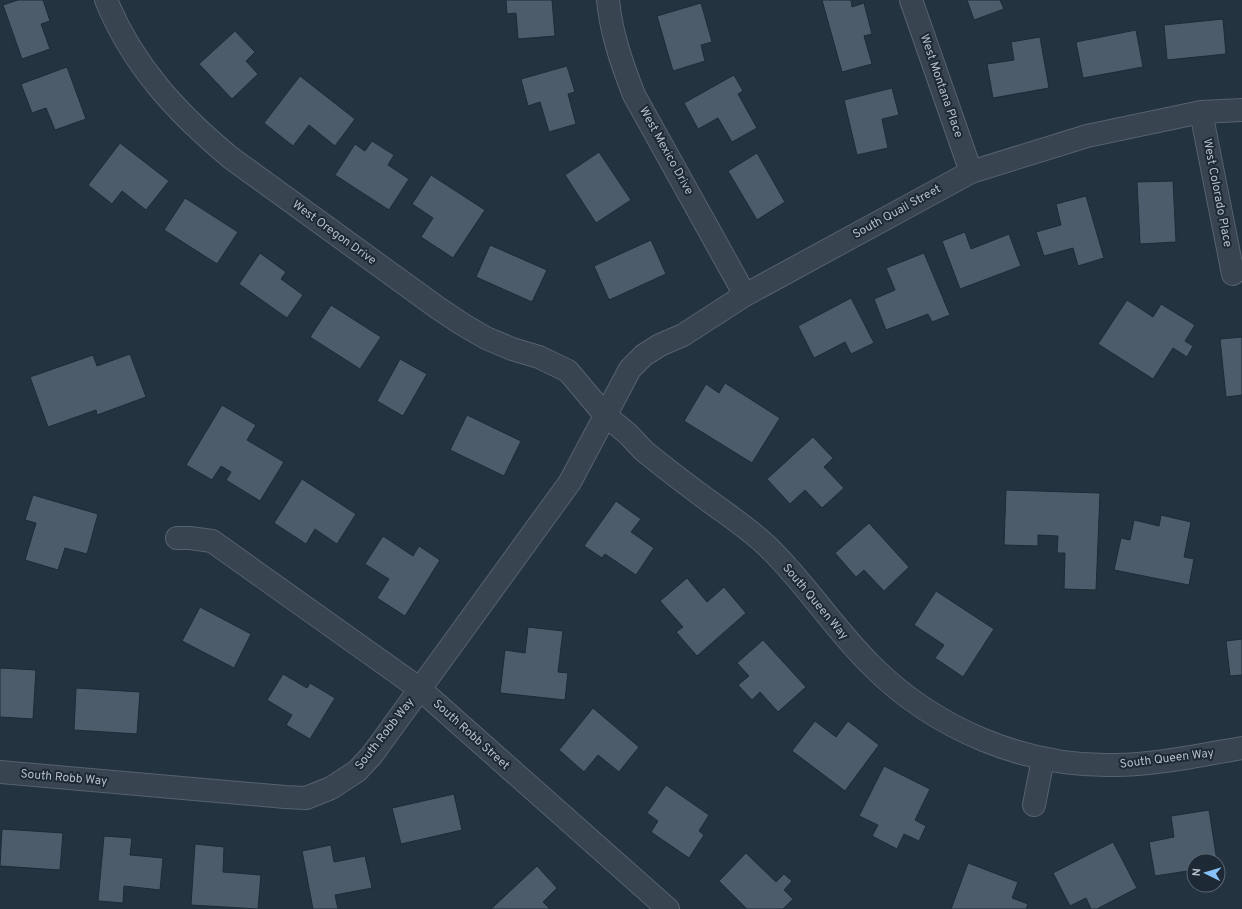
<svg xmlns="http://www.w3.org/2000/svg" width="1242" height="909" font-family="Overpass,sans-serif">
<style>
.building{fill:#4c5c6b;stroke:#1f2b36}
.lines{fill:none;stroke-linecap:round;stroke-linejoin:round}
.street-casing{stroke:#56626d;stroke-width:24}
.street{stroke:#38444f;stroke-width:22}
.labels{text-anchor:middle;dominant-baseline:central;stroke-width:4;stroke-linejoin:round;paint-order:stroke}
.street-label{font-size:12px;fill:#b4bfca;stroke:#1d2934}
</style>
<rect width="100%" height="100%" fill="#243340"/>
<path class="building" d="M18,0H43L50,21L41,24L50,49L22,59L3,5Z
M506,0H552L555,36L518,39L516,13L507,14Z
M822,0H851L852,7L864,3L872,34L864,36L872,64L842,72Z
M967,0H1000L1004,9L974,20Z
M701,3L712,42L701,45L705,61L673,71L657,16Z
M1223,19L1226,54L1167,60L1164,25Z
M1136,30L1143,67L1083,78L1076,42Z
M235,31L255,52L246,61L258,74L232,99L199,64Z
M1040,37L1049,88L993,98L987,64L1014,60L1011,42Z
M567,66L575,92L568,94L576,124L549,132L540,102L528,106L521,79Z
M67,67L86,119L55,130L46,108L32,113L21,84Z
M734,75L743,91L738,94L757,128L732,142L718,118L698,129L684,103Z
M300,76L355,119L335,146L309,125L293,146L264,123Z
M892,88L899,115L882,119L888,148L857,155L844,100Z
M372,141L394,155L388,165L409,179L389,210L335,175L355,144L365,151Z
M120,143L169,181L146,210L122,191L112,204L88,185Z
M599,152L631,200L596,223L565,175Z
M757,153L785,202L757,220L728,171Z
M431,175L485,210L453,258L421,237L433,218L412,204Z
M1173,181L1176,242L1140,244L1137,182Z
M1086,196L1104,258L1078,266L1073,248L1044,256L1036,232L1061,225L1056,204Z
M185,198L238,232L217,264L164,230Z
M965,232L971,249L1009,234L1021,266L960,289L942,241Z
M651,240L666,274L609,300L594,266Z
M490,245L547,270L532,302L476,277Z
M260,253L286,272L281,279L303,295L287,318L239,284Z
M924,253L950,315L932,322L928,314L886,330L874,299L895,290L886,268Z
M851,298L874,343L851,354L845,342L814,358L798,326Z
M1127,300L1153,317L1161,304L1195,325L1185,341L1193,346L1187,357L1173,348L1153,379L1098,344Z
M331,305L381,337L360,369L310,337Z
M1242,337V395L1226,397L1220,339Z
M130,354L146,397L97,415L96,410L48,427L30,377L93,355L97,366Z
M400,359L427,374L403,416L377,401Z
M725,383L780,418L752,463L684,421L706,384L719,393Z
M222,405L256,425L247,440L284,462L260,501L226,480L231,472L221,466L212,480L186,465Z
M467,415L521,441L504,476L450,450Z
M813,437L833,458L824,467L844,488L822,508L805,490L790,504L767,479Z
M302,479L356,514L337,544L315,529L306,544L274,523Z
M1006,490L1100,493L1096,590L1064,589L1065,553H1057L1058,536L1038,535V546L1004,545Z
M33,495L98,514L87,554L65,548L58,570L25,560L36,523L25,520Z
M616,501L641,519L631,532L654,548L636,575L605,554L602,558L584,546Z
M1161,515L1191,522L1184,557L1194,559L1189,585L1114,570L1121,538L1130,540L1134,520L1159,526Z
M869,523L909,567L884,591L864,570L856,577L835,553Z
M383,536L413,556L419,546L440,560L405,616L377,598L389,579L365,564Z
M687,578L707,602L724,587L746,613L697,656L676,632L683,627L660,601Z
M936,591L994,629L963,677L935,658L944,645L914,625Z
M200,607L251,634L234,668L182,641Z
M528,627L563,631L558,672L568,673L565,700L500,693L505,650L525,653Z
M1242,639V675L1230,676L1226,641Z
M763,640L806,687L778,712L760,692L752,700L738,685L749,676L737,663Z
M0,668L36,670L33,719L0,717Z
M283,674L307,688L310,683L335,698L310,739L286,725L292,715L267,700Z
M76,688L140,692L137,734L74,730Z
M593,708L639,747L619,772L598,755L584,772L559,750Z
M815,721L836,737L848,721L879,745L845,791L792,751Z
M884,766L930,789L915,820L926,826L919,841L904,834L897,849L872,836L878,825L859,816Z
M666,785L709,815L699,831L704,835L689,858L651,832L658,821L647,813Z
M454,794L462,830L401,844L392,808Z
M1209,810L1217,861H1194V870L1155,876L1149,842L1174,837L1171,816Z
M2,829L63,833L60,870L0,866Z
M104,836L132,838L130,855L163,858L160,890L124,886L123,903L98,901Z
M1113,842L1137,888L1097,909H1091L1086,898L1070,906L1053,873Z
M195,844L224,847L223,872L261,875L258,909L191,905Z
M331,845L334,862L365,856L372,888L335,895L338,909H313L302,851Z
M746,853L776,882L784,874L792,881L784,890L793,899L783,909H747L719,881Z
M968,863L1018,882L1012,898L1028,904L1026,909H951Z
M537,866L557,888L543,902L550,909H491Z"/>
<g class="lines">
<defs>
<path id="street" d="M106,0C133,66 177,113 231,158L438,308L462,324L486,338L512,349L539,357L568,371L605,415L628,434L644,451C665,468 687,485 709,501C728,515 749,529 766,545C805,582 834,629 872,666C935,729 1025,767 1114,765C1157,765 1200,755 1242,748
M608,0C611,33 622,64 634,95L745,295
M911,0L971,172
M1201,112L1233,274
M177,538H190L212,541L420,689L668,909
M0,772L285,797L306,798L331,788L357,771L372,755L570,482L630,369L644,355L660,345L683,335L745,295L971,172L1087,136L1201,112L1242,110
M1034,805L1043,759"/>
</defs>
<use href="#street" class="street-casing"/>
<use href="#street" class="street"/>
</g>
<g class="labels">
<g class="street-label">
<text transform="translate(941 86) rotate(71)">West Montana Place</text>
<text transform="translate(666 151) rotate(61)">West Mexico Drive</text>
<text transform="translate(1217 193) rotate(79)">West Colorado Place</text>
<text transform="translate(897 212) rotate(-29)">South Quail Street</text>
<text transform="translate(334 233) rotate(36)">West Oregon Drive</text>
<text transform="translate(815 602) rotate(50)">South Queen Way</text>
<text transform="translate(385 734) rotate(-52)">South Robb Way</text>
<text transform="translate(471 735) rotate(42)">South Robb Street</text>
<text transform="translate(1167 759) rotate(-7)">South Queen Way</text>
<text transform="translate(64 778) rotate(5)">South Robb Way</text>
</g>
</g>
<g transform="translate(1206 873) rotate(275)"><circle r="19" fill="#1d2934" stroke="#596570"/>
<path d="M0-3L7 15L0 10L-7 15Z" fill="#87c2fc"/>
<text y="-6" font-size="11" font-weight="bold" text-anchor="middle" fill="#b4bfca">N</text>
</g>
</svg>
